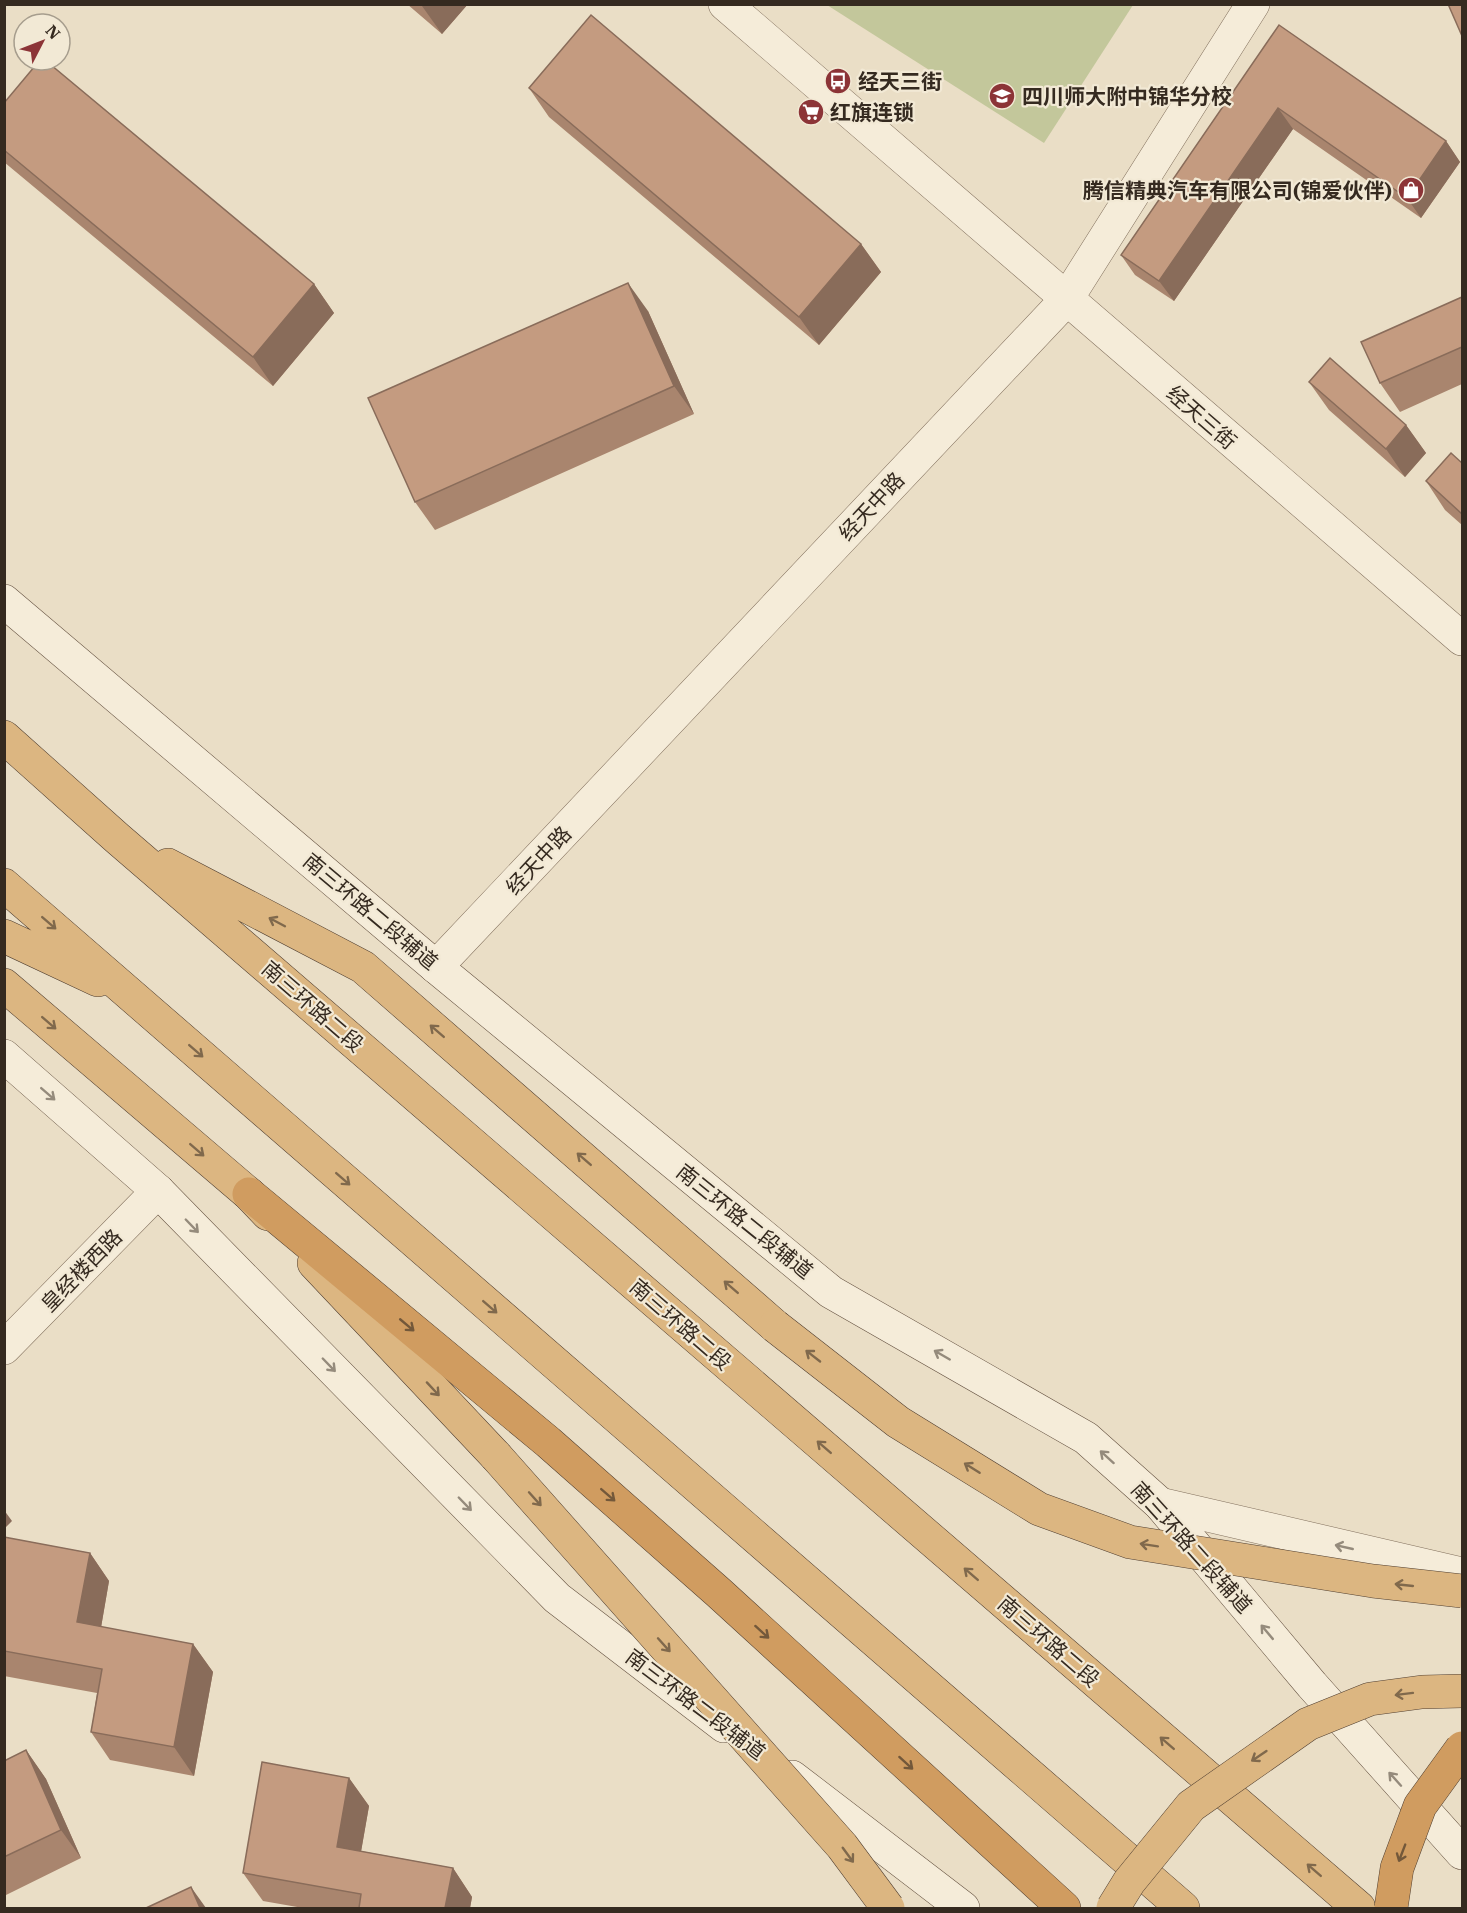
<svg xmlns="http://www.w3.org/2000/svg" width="1467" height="1913" font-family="'IBM Plex Serif','Noto Sans SC',serif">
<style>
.green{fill:#c3c79b}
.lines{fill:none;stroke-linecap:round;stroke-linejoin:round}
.tertiary-casing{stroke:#83715e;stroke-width:34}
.secondary-casing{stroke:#655241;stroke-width:34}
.trunk-casing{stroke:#524032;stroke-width:34}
.motorway-casing{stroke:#524032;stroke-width:34}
.tertiary{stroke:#f5ecd9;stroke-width:33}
.secondary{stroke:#f5ecd9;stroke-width:33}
.trunk{stroke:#dcb681;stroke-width:33}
.motorway{stroke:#d09c60;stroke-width:33}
.trunk-bridge-casing{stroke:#524032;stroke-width:34;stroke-linecap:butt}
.motorway-bridge-casing{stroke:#524032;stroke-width:34;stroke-linecap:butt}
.trunk-bridge{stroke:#dcb681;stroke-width:33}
.motorway-bridge{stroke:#d09c60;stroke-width:33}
.wall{fill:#a9856e}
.shaded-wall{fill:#896c5a}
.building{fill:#c49b80;stroke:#896c5a;stroke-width:1.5}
.oneway{stroke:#80694c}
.oneway2{stroke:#958b7c}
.oneway3{stroke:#73583a}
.labels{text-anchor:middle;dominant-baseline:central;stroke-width:4.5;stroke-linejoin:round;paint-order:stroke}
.poi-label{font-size:21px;font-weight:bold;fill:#352a20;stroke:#f2e9d5;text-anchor:start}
.street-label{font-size:21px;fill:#352a20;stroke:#f2e9d5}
</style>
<rect width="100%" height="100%" fill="#eadec6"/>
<path class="green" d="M827,5L1133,4V5L1044,143Z"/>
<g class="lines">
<defs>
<path id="tertiary" d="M725,4L1462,639
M436,967L1066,300L1253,4
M4,1348L158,1191
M1160,1504L1462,1574"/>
<path id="secondary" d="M4,601L436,967L831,1292L1086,1438L1160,1504L1312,1685L1462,1853
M4,1056L158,1191L557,1598L724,1726
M792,1777L963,1908"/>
<path id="trunk" d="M4,737L117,838L1359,1908
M168,865L363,967L775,1326
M4,885L1183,1908
M4,936L98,980
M4,985L249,1194L268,1214
M314,1263L496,1456"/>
<path id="motorway" d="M249,1194L548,1442L718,1592L1064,1908"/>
</defs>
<use href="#tertiary" class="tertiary-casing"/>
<use href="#secondary" class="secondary-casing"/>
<use href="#trunk" class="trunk-casing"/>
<use href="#motorway" class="motorway-casing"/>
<use href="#tertiary" class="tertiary"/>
<use href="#secondary" class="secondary"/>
<use href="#trunk" class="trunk"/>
<use href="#motorway" class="motorway"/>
<defs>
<path id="trunk-bridge" d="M775,1326L898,1422L1039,1509L1130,1542L1373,1581L1462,1591
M496,1456L842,1846L888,1908
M1113,1908L1129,1882L1191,1806L1308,1724L1370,1699L1422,1692L1462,1691"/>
<path id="motorway-bridge" d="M1391,1908L1397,1868L1420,1806L1462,1748"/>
</defs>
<use href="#trunk-bridge" class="trunk-bridge-casing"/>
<use href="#motorway-bridge" class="motorway-bridge-casing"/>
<use href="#trunk-bridge" class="trunk-bridge"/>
<use href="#motorway-bridge" class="motorway-bridge"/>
</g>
<path class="wall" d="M407,4H468L442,34Z
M1279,25L1446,141L1460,162L1421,218L1293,129L1174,301L1135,275L1121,255Z
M529,88L861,244L881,272L819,345L549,117Z
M4,103L314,284L334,313L273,386L4,162Z
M1462,297V384L1400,412L1380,383Z
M648,311L694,414L435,530L415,502Z
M1309,382L1406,425L1426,453L1405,477L1329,410Z
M1462,463V525L1445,510L1426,481Z
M4,1537L90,1553L109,1581L101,1627L193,1644L213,1672L194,1776L110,1760L91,1732L97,1693L4,1676Z
M26,1750L46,1779L81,1858L4,1896V1761Z
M349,1778L369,1806L361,1851L453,1868L472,1897L470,1908H303L263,1901L243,1873Z"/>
<path class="shaded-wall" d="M423,4H468L442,34L422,6Z
M1278,108L1293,129L1174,301L1159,281Z
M1446,141L1460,162L1421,218L1407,198Z
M861,244L881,272L819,345L799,317Z
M628,283L648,311L694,414L674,386Z
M314,284L334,313L273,386L253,357Z
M1406,425L1426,453L1405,477L1386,449Z
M4,1510L12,1521L4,1529Z
M90,1553L109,1581L97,1651L77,1622Z
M193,1644L213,1672L194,1776L174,1747Z
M26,1750L46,1779L81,1858L61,1830Z
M349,1778L369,1806L357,1875L337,1847Z
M453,1868L472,1897L470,1908H445Z
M191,1887L206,1908H200Z"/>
<path class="building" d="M1448,4H1462V36Z
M591,15L861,244L799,317L529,88Z
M1279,25L1446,141L1407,198L1278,108L1159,281L1121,255Z
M40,60H45L314,284L253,357L4,150V103Z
M628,283L674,386L415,502L368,398Z
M1462,297V347L1380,383L1361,342Z
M1330,358L1406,425L1386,449L1309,382Z
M1451,453L1462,463V514L1426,481Z
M4,1537L90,1553L77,1622L193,1644L174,1747L91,1732L102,1669L4,1651Z
M26,1750L61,1830L4,1857V1761Z
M262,1762L349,1778L337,1847L453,1868L445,1908H359L361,1894L243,1873Z
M191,1887L200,1908H146Z"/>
<defs><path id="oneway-shaft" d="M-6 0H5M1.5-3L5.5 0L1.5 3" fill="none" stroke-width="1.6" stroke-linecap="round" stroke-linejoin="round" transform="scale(1.5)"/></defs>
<g class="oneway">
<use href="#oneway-shaft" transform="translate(277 922) rotate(-152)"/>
<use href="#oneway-shaft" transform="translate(49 923) rotate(41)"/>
<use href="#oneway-shaft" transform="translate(49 1023) rotate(41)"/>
<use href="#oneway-shaft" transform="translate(437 1031) rotate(-139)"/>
<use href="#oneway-shaft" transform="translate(196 1051) rotate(41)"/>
<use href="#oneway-shaft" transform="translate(197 1150) rotate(41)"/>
<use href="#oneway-shaft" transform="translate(584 1159) rotate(-139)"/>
<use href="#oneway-shaft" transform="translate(343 1179) rotate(41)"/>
<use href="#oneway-shaft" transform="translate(731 1287) rotate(-139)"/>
<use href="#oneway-shaft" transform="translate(490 1307) rotate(41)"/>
<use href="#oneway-shaft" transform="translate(813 1356) rotate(-142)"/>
<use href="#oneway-shaft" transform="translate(433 1389) rotate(47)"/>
<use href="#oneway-shaft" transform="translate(824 1447) rotate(-139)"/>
<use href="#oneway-shaft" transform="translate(972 1468) rotate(-148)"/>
<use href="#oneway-shaft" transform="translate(535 1499) rotate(48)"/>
<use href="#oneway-shaft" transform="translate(1149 1545) rotate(-171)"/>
<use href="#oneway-shaft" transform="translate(971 1574) rotate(-139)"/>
<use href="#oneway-shaft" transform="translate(1404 1585) rotate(-174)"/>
<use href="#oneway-shaft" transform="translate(664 1645) rotate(48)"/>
<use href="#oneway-shaft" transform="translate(1404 1694) rotate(173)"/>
<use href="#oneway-shaft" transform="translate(1167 1743) rotate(-139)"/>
<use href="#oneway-shaft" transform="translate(1259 1756) rotate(146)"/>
<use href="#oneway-shaft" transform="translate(848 1855) rotate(54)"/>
<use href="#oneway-shaft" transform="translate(1314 1870) rotate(-139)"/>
</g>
<g class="oneway2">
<use href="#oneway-shaft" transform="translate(48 1094) rotate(41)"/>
<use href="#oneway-shaft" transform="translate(192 1226) rotate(46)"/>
<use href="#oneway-shaft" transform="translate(942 1355) rotate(-150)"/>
<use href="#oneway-shaft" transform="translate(329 1365) rotate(46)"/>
<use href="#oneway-shaft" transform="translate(1107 1457) rotate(-138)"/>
<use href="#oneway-shaft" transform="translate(465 1504) rotate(46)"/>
<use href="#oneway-shaft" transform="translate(1344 1547) rotate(-167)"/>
<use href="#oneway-shaft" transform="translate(1267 1632) rotate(-130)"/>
<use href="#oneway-shaft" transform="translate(1395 1779) rotate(-132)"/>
</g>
<g class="oneway3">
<use href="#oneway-shaft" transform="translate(407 1325) rotate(40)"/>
<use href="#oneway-shaft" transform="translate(608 1495) rotate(41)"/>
<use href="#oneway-shaft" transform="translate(762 1632) rotate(42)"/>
<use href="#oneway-shaft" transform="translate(906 1763) rotate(42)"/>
<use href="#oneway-shaft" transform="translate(1402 1853) rotate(111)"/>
</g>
<defs>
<symbol id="bus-disc" viewBox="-11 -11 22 22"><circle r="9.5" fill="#8c3437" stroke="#f2e9d5"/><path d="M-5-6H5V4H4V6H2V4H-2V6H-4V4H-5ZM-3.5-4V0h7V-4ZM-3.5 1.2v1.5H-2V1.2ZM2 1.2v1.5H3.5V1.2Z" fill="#fff"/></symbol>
<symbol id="school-disc" viewBox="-11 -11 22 22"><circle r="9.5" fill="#8c3437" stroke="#f2e9d5"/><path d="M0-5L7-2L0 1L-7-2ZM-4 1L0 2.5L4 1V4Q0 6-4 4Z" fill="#fff"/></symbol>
<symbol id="supermarket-disc" viewBox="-11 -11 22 22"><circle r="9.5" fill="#8c3437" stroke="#f2e9d5"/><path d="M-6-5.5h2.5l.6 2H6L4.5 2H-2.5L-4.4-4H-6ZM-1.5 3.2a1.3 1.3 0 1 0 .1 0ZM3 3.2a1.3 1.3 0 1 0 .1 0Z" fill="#fff"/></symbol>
<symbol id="shop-disc" viewBox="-11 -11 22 22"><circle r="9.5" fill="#8c3437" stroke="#f2e9d5"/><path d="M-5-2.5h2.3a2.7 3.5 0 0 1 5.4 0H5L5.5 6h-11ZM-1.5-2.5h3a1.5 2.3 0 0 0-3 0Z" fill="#fff"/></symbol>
</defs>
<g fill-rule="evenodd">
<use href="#bus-disc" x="823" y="66" width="30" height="30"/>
<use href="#school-disc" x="987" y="81" width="30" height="30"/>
<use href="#supermarket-disc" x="796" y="97" width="30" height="30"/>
<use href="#shop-disc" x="1396" y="175" width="30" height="30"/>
</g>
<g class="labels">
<g class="poi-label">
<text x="858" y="81">经天三街</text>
<text x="1022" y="96">四川师大附中锦华分校</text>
<text x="830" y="112">红旗连锁</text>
<text x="1392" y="190" text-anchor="end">腾信精典汽车有限公司(锦爱伙伴)</text>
</g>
<g class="street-label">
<text transform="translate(1202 417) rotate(41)">经天三街</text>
<text transform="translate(871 506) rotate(-47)">经天中路</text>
<text transform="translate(538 860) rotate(-47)">经天中路</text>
<text transform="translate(371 911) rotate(40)">南三环路二段辅道</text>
<text transform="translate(313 1006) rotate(41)">南三环路二段</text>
<text transform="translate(745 1221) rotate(39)">南三环路二段辅道</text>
<text transform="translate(81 1270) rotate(-46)">皇经楼西路</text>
<text transform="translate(681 1324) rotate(41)">南三环路二段</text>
<text transform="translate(1192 1547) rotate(48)">南三环路二段辅道</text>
<text transform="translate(1049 1641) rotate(41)">南三环路二段</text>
<text transform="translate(696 1704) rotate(37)">南三环路二段辅道</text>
</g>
</g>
<rect width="1467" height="1913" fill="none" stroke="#352a20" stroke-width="12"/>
<g transform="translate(42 42) rotate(48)"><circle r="28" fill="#f2e9d5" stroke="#a69d8d" stroke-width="1.5"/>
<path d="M0-4.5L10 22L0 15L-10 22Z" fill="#8c3437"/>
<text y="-9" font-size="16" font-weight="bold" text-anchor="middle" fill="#352a20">N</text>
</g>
</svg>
